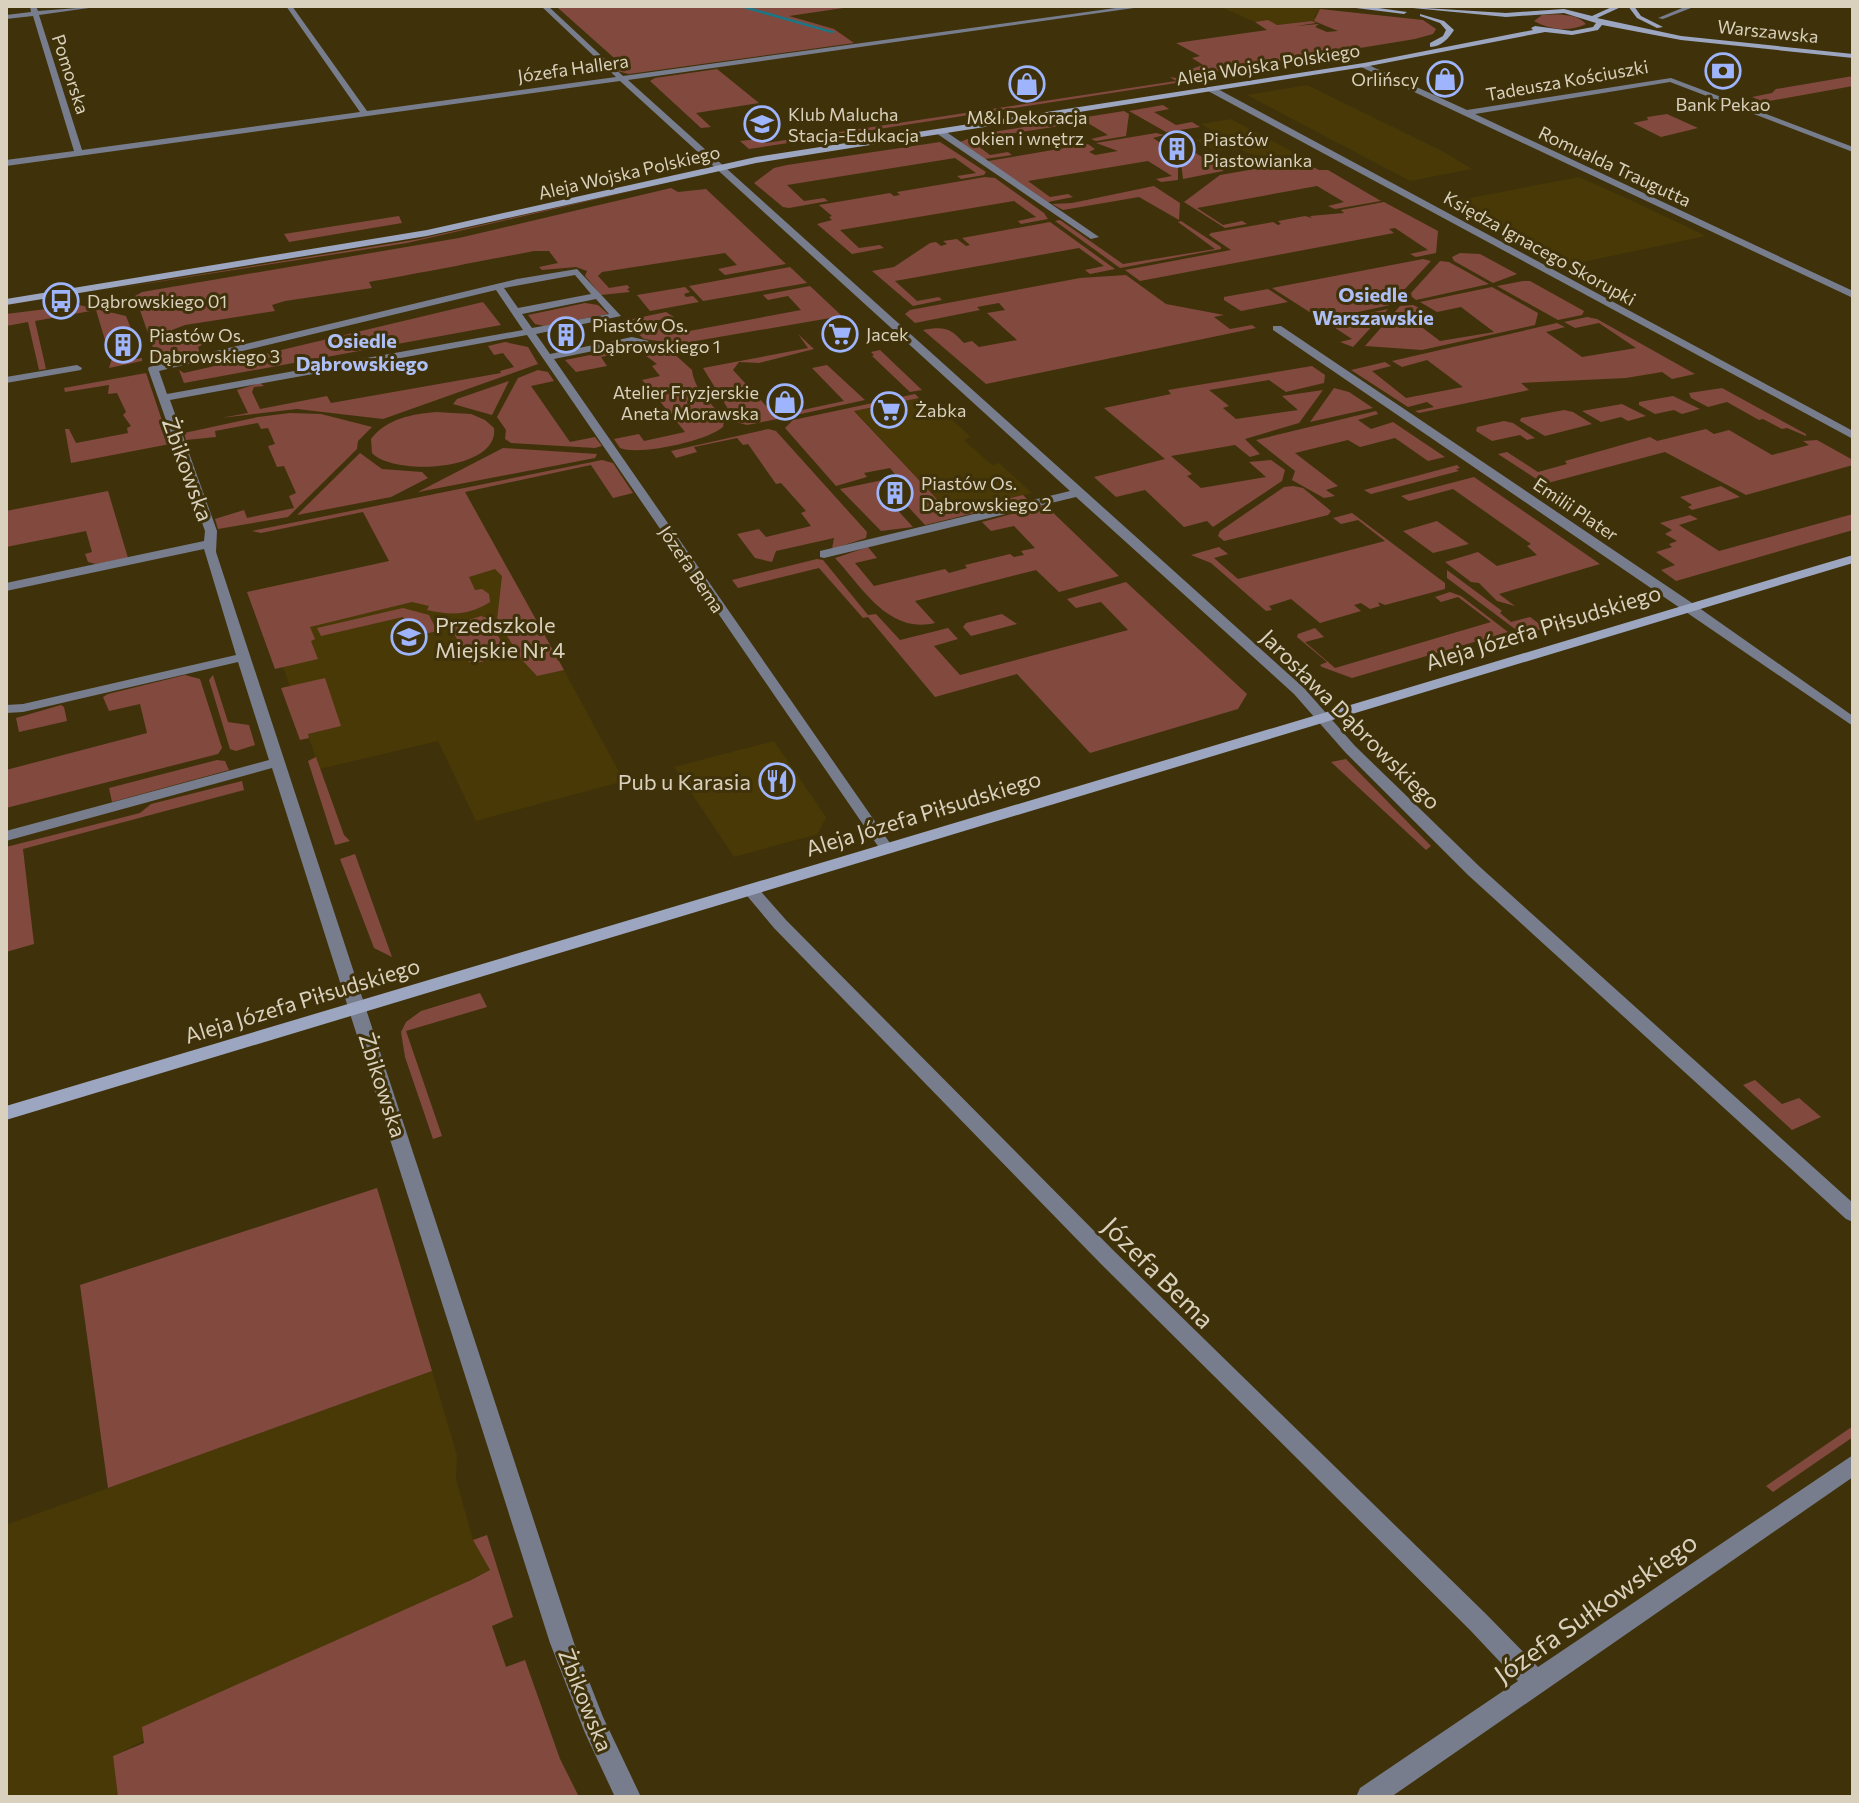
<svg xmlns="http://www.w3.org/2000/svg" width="1859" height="1803" font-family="Commissioner,sans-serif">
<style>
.built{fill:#483906}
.green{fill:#82493f}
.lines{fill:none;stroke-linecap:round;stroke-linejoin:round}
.stream{fill:#1a7786;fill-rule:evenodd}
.lane{fill:#777d8d;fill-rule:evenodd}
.street{fill:#777d8d;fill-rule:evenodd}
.secondary{fill:#9da6c0;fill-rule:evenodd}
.labels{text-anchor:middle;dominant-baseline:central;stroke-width:6;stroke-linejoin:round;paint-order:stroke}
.far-street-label{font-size:18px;fill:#d9d1bd;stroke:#3f320a}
.far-poi-label{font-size:18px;fill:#d9d1bd;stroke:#3f320a;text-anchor:start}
.far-neighbourhood-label{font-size:20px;font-weight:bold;fill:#aebff6;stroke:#3f320a}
.street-label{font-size:22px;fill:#d9d1bd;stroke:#3f320a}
.poi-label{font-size:22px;fill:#d9d1bd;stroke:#3f320a;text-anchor:start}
.near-street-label{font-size:26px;fill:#d9d1bd;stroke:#3f320a}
</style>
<rect width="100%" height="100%" fill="#3f320a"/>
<path class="built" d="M1218,6H1288L1320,9L1314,17L1319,20L1277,25L1268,21L1255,22Z
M1307,85L1444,152L1472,169L1410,181L1247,95Z
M1231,119L1297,154L1264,160L1240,149L1214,150L1195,140L1220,135L1201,124Z
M1579,177L1637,203L1706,236L1569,265L1449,202Z
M919,398L941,417L948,416L971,437L964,440L992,465L999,463L1032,493L950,513L855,411Z
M465,492L564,670L624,781L476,821L438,741L320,769L255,590L388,562Z
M774,741L826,817L818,834L734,857L674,767Z
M432,1371L457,1455L456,1479L473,1540L490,1570L113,1756L118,1797H6V1525Z"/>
<path class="green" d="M550,6H857L789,16L834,29L854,43L629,74L617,71L622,65L558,8Z
M1320,9L1423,20L1436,29L1433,34L1415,39L1196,75L1188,70L1203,65L1192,58L1200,56L1176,43L1267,30L1255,22L1268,20L1277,25L1312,21L1316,23L1296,26L1319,24L1315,27L1327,32L1338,31L1314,21Z
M1542,15C1556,14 1577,13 1586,24C1570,32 1550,30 1534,21Z
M717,69L759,103L696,113L711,127L701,128L650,81L655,78Z
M1853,76V86L1764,102L1752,97L1772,93L1776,89Z
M1170,77L1183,79L1176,83L749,149L740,141L760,139L766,143L1176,81Z
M1163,105L1169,109L1154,112L1176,125L1192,122L1200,127L1166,132L1129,111Z
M1124,111L1129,114L1126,136L1096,141L1091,139L1108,135L1086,122L970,140L990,155L1008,152L1012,155L985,159L960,142L980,134Z
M1667,114L1698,128L1661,137L1633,123L1648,120L1647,117Z
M1156,133L1164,135L1153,138L1176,153L1184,151L1178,147L1189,150L1178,161V180L1161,182L1156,179L1172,176L1148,161L1028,181L1050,197L1068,194L1073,197L1048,202L988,161L1088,144L1095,149L1089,152L1095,155L1118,151L1096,143Z
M940,142L986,172L984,175L961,179L957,176L976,173L955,158L787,185L804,201L824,198L828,201L789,208L783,207L754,183L774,168L787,165Z
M1192,151L1223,169V171L1183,179L1181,162Z
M1301,161L1319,170H1328L1381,201L1335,209L1328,206L1344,202L1317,186L1197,208L1223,225L1242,221L1247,224L1225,228L1184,202L1220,175Z
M985,177L995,178L1044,213L1048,219L1021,224L1018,221L1036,217L1014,201L840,230L859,248L880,245L884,248L852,254L817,224L832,220L829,217L832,216L819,205L890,193L894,196L900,195L897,192Z
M662,184L407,243L99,291L419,239Z
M1154,186L1180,203L1179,220L1139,197L1063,210L1052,204L1072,203Z
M671,188L678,192L706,189L786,264L725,275L718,269L737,265L725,253L602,272L598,276L609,288L627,285L630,288L627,289L630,292L601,295L585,276L587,271L576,267L542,270L539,267L558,263L549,251H534C487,260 416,274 369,282L372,288L285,301L272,305L275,311L185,325L172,330L178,344L197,341L202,345L198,347L200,354L166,361L157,359L135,296L142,292L459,238Z
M1384,202L1438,231L1436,253L1416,257L1410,254L1428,250L1395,228L1389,229L1394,233L1140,281L1125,270L1231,250L1209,235L1211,233L1273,222L1278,225L1281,224L1278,221L1305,216L1312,218L1310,216L1344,213L1341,210Z
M399,216L402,223L289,242L284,234Z
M1060,220L1123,264L1215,249L1178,222L1181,221L1221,247V249L1120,268L1055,221Z
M1050,222L1115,269L1090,274L1085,270L1104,266L1079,248L895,281L917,301L939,297L942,300L913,306L872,271L894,267L930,243L936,242L941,246L947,244L943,241L957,239L966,246L970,245L962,238Z
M1460,253L1480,254L1517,274L1493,283L1454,261L1452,257Z
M1423,259L1431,261L1390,305L1322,320L1272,288Z
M1440,261L1449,262L1489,284L1416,300L1412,297L1411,293Z
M790,267L807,283L703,301L689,286Z
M1126,275L1166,304L1224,315L1214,317L1230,329L1252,325L1256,328L986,384L923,330C948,325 952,331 964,343L972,341L979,347L1017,340L987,313L1005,310L999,303L977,307L980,310L915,323L905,314L910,310L1080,278Z
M1523,281H1530L1584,311L1582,315L1558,320L1497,286Z
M810,286L842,316L678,344L644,339L627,324L633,319L666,312L674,317L655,321L668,335L801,310L788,296L768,300L763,295Z
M685,287L690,292L684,294L686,297L693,296L699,302L650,311L637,295Z
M1492,287L1538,313L1535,325L1422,350L1365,346L1400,306L1413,305L1426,311L1407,316L1440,341L1494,332L1461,307L1437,312L1420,302Z
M1268,289L1288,302L1241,311L1224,300V297Z
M483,302L501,325L184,383L179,370L184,373L210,367Z
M585,303L598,305L608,314L544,326L535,324L528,315Z
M79,305L126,316L135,339L115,344L117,349L137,345L138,349L131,351L129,360L142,358V361L109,368L114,352L111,340H105L96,310L35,321L46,369L39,370L28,322L6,326V314Z
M1388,309L1353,347L1340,342L1352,339L1326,322Z
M1587,317L1597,319L1695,374L1672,379L1662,372L1626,378L1521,383L1529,390L1419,413L1415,411L1434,407L1427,402L1408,407L1351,370L1385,362L1391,366L1372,371L1406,398L1463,387L1427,360L1402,367L1392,361L1557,323L1565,327L1546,332L1582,357L1636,348L1599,323L1575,328L1564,322Z
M798,334L814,349L759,363L739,362L733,370L769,409L773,408L783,418L747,425L736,422L703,368L808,348Z
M505,342L528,347L538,364L383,419L297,409L221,418L248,413L237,390L260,383L264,386L254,387L252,392L260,409L327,396L331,403L501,373L500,371L514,367L503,353L494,355L488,346Z
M636,346L639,350L671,351L692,370C695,393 712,402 724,420L723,427C707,441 639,456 620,448L614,439L639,434L644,441L685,432L677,422L682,420L677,413L670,414L655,395L660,394L655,387L649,388L642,380L660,376L652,366L657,364L638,350L601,357L607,366L576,372L565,360Z
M880,350L922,390L910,392L872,356L874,355L871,352Z
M827,365L865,400L787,417L784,414L844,401L812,368Z
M1312,366L1325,375L1324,383L1286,392L1269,380L1209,390L1229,406L1223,408L1236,419L1298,410L1282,396L1323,390L1299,423L1245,439L1260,454L1250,457L1235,445L1171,456L1192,474L1187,476L1201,488L1266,477L1249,462L1271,460L1285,470L1282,481L1213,527L1207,521L1184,527L1145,490L1116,497L1094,477L1165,459L1104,408L1171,394L1168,390Z
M538,370L548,372L554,381L531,386L570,442L595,437L602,446L595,448L511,443L505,439L506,430L497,417L518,378Z
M146,373L170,444L71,463L65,429H69L76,443L128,433L127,428L131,426L123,415L126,412L117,393L108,394L109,385L65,392L64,388Z
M509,381L492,415L453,404L457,399Z
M1334,388L1349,392L1373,408L1310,422Z
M1722,388L1806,434V436L1787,428L1782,429L1763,419L1759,420L1727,402L1708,407L1691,398L1689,393Z
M915,394L919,398L854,411L950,513L1023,495L1028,500L925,525L901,499L911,496L901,485L879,490L913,527L881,531L840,489L897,477L890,468L864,473L867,477L836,486L785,428L793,420Z
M1673,396L1700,409L1682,414L1674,410L1655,414L1639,405V402Z
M1622,404L1646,416L1628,421L1621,417L1601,422L1582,411Z
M1564,410L1573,412L1592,424L1545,436L1520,421L1521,418Z
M1376,411L1378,414L1358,420L1371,429L1393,422L1445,457L1428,461L1395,438L1360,447L1348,440L1295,453L1338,486L1326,490L1335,496L1324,498L1292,480L1295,471L1256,440Z
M436,412L471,414L485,420L494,428C500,470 395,477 372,453L371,439C386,419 412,414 436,412Z
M290,413L321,414L372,427L358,441L357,449L288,517L218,529L215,519L244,510L247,518L294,508L289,496L296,493L284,466L277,467L268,446L275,444L268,428L261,429L258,423L215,431L216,437L186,440L184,433L258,417Z
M1504,421L1513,423L1535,438L1527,440L1520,435L1492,441L1476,431L1477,427Z
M768,429L776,431L867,532L866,538L832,549L834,538L776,551L772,562L755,558L737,534L759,529L766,537L811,526L801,513L806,511L781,483L776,484L748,444L743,445L737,438L694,447L697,452L676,458L671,451Z
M1706,429L1714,434L1729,430L1772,455L1809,445L1803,441L1817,440L1853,460V465L1746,495L1665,452L1544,484L1498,454L1507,452L1538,472L1567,464L1565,461L1650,437L1657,441Z
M503,448L597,454L595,458L418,492Z
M360,453L382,469L422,472L428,478L391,497L297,515Z
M602,460L613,463L633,493L613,498L591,465L465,492L564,670L537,676L522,660L497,620L502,576L495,569L469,577L475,590L482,589L489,594L490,602C468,616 451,615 427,610L429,606L412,602L310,627L315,639L311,641L318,659L275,669L247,592L389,561L363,512L261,533L252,531Z
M1457,465L1460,468L1456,469L1459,471L1371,494L1364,490Z
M1474,477L1600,564L1499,594L1515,606L1497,601L1479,583L1471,582L1445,562L1478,552L1497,566L1537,555L1527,546L1531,544L1453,489L1409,501L1401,496Z
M1293,486L1303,488L1331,511L1328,515L1224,541L1218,536L1220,531L1284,487Z
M1721,486L1740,497L1692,510L1688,507L1692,505L1680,497Z
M108,491L128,558L96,564L88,562L85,554L92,552L86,531L6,547V511Z
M1045,505L1119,576L1059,592L1036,570L915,601L935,623C888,634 863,588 835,558L868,547L877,558L855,563L874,586L945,569L949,573L967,568L965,565L1010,554L1014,557L1024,555L1021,551L1035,548L1014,526L991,531L982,522Z
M1352,513L1445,583V589L1385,605L1378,602L1380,606L1370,609L1361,603L1354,605L1361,611L1320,623L1291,599L1269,606L1272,610L1266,611L1211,563L1191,555L1219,547L1228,554L1214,558L1238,579L1385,541L1358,520L1341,524L1333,518Z
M1853,514V530L1676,581L1661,570L1675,565L1656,552L1672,547L1669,544L1677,541L1665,534L1672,530L1660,523L1690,515L1698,519L1679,525L1719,551Z
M1437,521L1469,544L1433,553L1403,531Z
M817,559L823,560L868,615L876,614L900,640L948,628L958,639L934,646L960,675L1128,630L1101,602L1076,608L1067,599L1126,582L1247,694L1238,709L1090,753L1017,674L935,697L868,617L863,618L819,568L738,588L732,580Z
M1447,570L1502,611L1500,613L1511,622L1530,617L1545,628L1523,635L1447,578Z
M1450,592L1461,596L1508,632L1352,678L1322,667L1320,665L1327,662L1297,637L1298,634L1315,628L1324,637L1305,642L1335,668L1491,622L1458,597L1441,602L1435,597Z
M403,608L429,615L437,631L412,637L403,617L321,636L317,628Z
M1002,614L1017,624L971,636L963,627L966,623Z
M481,616L487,618L509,654L474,664L469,662L450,626Z
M185,675L200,679L222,748L218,754L6,808V770L147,733L140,704L109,711L103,697L108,694Z
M213,675L228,722L249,725L255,745L236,751L230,749L209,680Z
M325,678L341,726L308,734L309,738L300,740L281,688Z
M61,705L64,707L67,721L19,732L16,718Z
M316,757L344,835L350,841L335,845L308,761Z
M1346,759L1431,846L1426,850L1331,762Z
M217,760L225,761L229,770L112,802L109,788Z
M242,781L244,790L23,849L34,944L6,952V847L140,813L151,804Z
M355,854L392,957L374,948L340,859Z
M480,993L487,1007L406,1031L442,1136L433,1139L405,1057L401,1032L406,1022L421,1011Z
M1755,1080L1782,1104L1799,1098L1821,1117L1792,1130L1743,1085Z
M377,1188L432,1371L108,1488L80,1285Z
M1853,1426V1437L1773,1492L1766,1486Z
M487,1535L513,1617L492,1626L506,1667L525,1660L560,1759L579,1797H118L113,1756L144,1743L142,1727L471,1580L490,1570L473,1540Z"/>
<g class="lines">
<path class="stream" d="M736,6H745L836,32L831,33Z"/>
<path class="lane" d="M1687,6H1696L1663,19L1658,18Z
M936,129H942L1099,237L1091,239L936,133Z
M77,365L82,368L81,370L6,383V377Z"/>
<path class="street" d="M30,6H36L38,11L103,6L39,15L82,150L360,112L286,6H292L367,111L616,77L541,6H548L623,76L1130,6H1148L628,80L1304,688L1355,746L1480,867L1853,1203V1222L1846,1219L1468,875L1345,752L1294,694L1076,497L824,558L820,557V551L1070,491L620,81L6,166V160L74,151L33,16L6,19V15L31,12Z
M1364,63L1467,110L1671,78L1853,147V152L1670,82L1475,114L1853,291V298L1361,67Z
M1208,87H1214L1853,431V439L1208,91Z
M577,269L621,316L536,334L550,354L632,337L679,348L674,351L632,343L554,359L892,846L895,849L892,852H882L527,335L170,400L217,531L216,552L574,1643L603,1717L641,1797H615L585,1733L550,1643L272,768L6,841V831L269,760L238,662L23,712L6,713V705L23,704L236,655L204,549L6,591V583L204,541L205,531L148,369L149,367L517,279ZM575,275L591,294L518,308L504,288ZM496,290L523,330L167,394L159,371ZM596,299L609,314L532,328L522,314Z
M1273,326H1281L1695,605L1853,716V726L1273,330Z
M751,886L757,887L786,920L1114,1251L1486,1614L1538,1667L1853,1455V1477L1391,1797H1356L1360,1788L1518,1681L1470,1630L1100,1263L774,928L743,891Z"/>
<path class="secondary" d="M1340,6H1364L1407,12L1404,14Z
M1392,6L1506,13L1564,9L1592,16L1614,6H1623L1597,18L1681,36L1853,54V58L1681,40L1602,25L1598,30L1572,35L1545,32L1364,67L756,163L427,236L6,305V299L427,230L756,157L1364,63L1533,30L1531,28L1535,26L1572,31L1593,27L1596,23L1564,13L1506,17Z
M1628,6H1634L1641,16L1663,27L1657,28L1637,18Z
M1420,14L1444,21L1454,30C1449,38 1441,47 1430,47V43L1443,36L1446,30L1440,23L1420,16Z
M1853,555V563L6,1120V1106Z"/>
</g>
<defs>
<symbol id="bank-ring" viewBox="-11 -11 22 22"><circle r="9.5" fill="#3f320a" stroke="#9eb4fd" stroke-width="1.5"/><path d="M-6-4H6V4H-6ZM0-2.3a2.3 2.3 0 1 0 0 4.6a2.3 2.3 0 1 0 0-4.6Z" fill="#9eb4fd"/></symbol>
<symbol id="shop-ring" viewBox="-11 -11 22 22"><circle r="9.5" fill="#3f320a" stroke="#9eb4fd" stroke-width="1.5"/><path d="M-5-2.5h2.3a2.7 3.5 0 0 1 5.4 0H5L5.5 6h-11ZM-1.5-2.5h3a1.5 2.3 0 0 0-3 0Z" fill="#9eb4fd"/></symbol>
<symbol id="school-ring" viewBox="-11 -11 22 22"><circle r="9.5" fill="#3f320a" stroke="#9eb4fd" stroke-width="1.5"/><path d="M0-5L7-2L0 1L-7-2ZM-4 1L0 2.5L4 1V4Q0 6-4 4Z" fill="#9eb4fd"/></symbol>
<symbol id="building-ring" viewBox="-11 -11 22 22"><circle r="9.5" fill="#3f320a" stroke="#9eb4fd" stroke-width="1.5"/><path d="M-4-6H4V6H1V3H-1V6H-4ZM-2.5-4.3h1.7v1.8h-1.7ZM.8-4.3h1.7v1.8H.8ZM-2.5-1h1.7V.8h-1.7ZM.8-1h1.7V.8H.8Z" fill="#9eb4fd"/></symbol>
<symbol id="bus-ring" viewBox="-11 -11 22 22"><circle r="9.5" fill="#3f320a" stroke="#9eb4fd" stroke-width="1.5"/><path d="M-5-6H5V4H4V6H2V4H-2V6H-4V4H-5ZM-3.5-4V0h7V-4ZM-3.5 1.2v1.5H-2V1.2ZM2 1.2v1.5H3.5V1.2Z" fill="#9eb4fd"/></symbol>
<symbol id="supermarket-ring" viewBox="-11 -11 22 22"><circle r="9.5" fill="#3f320a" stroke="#9eb4fd" stroke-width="1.5"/><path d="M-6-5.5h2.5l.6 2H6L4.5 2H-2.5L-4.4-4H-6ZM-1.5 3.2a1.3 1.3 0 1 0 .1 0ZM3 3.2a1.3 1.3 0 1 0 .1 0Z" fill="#9eb4fd"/></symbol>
<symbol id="restaurant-ring" viewBox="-11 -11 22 22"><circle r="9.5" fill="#3f320a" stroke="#9eb4fd" stroke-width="1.5"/><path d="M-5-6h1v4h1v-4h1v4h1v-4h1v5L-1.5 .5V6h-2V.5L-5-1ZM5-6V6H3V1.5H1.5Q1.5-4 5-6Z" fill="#9eb4fd"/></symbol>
</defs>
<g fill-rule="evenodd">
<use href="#bank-ring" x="1703" y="51" width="40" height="40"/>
<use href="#shop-ring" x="1425" y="59" width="40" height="40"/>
<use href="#shop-ring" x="1007" y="64" width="40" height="40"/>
<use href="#school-ring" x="742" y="104" width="40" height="40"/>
<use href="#building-ring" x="1157" y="129" width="40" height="40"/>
<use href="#bus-ring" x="41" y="281" width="40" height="40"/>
<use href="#supermarket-ring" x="820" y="314" width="40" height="40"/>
<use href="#building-ring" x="546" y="315" width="40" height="40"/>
<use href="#building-ring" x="103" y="325" width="40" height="40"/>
<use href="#shop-ring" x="765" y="382" width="40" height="40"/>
<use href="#supermarket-ring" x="869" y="390" width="40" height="40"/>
<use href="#building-ring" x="875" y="473" width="40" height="40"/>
<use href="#school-ring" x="389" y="617" width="40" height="40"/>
<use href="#restaurant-ring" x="757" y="761" width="40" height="40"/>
</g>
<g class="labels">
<g class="far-street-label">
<text transform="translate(1768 31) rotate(6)">Warszawska</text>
<text transform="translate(1268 64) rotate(-9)">Aleja Wojska Polskiego</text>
<text transform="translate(573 68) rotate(-8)">Józefa Hallera</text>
<text transform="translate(71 74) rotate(72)">Pomorska</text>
<text transform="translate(1567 80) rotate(-10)">Tadeusza Kościuszki</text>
<text transform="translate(1615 166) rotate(25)">Romualda Traugutta</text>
<text transform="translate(629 172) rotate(-13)">Aleja Wojska Polskiego</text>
<text transform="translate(1540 248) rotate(29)">Księdza Ignacego Skorupki</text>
<text transform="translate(1576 509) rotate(34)">Emilii Plater</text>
<text transform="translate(692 569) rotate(56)">Józefa Bema</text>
</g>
<g class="far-poi-label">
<text x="1419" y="79" text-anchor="end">Orlińscy</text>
<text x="1723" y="104" text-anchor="middle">Bank Pekao</text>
<text x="788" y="114">Klub Malucha<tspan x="788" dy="21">Stacja-Edukacja</tspan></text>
<text x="1027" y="117" text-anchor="middle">M&amp;I Dekoracja<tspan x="1027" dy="21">okien i wnętrz</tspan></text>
<text x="1203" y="139">Piastów<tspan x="1203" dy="21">Piastowianka</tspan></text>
<text x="87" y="301">Dąbrowskiego 01</text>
<text x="592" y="325">Piastów Os.<tspan x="592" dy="21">Dąbrowskiego 1</tspan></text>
<text x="866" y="334">Jacek</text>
<text x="149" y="335">Piastów Os.<tspan x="149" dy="21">Dąbrowskiego 3</tspan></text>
<text x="759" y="392" text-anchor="end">Atelier Fryzjerskie<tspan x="759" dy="21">Aneta Morawska</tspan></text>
<text x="915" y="410">Żabka</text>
<text x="921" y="483">Piastów Os.<tspan x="921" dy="21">Dąbrowskiego 2</tspan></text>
</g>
<g class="far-neighbourhood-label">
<text x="1373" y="294">Osiedle<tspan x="1373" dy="23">Warszawskie</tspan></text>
<text x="362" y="340">Osiedle<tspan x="362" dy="23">Dąbrowskiego</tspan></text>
</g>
<g class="street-label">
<text transform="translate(188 469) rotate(70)">Żbikowska</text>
<text transform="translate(1543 627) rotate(-17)">Aleja Józefa Piłsudskiego</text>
<text transform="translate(1351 719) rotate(45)">Jarosława Dąbrowskiego</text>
<text transform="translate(923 813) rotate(-17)">Aleja Józefa Piłsudskiego</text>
<text transform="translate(302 1000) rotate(-17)">Aleja Józefa Piłsudskiego</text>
<text transform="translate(383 1085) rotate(72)">Żbikowska</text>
<text transform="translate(586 1700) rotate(68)">Żbikowska</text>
</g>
<g class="poi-label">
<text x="435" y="624">Przedszkole<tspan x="435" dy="25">Miejskie Nr 4</tspan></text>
<text x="751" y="781" text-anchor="end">Pub u Karasia</text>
</g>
<g class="near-street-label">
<text transform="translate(1159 1272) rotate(45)">Józefa Bema</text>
<text transform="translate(1595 1607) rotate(-35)">Józefa Sułkowskiego</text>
</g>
</g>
<rect width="1859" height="1803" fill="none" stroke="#d9d1bd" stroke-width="16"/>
</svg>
